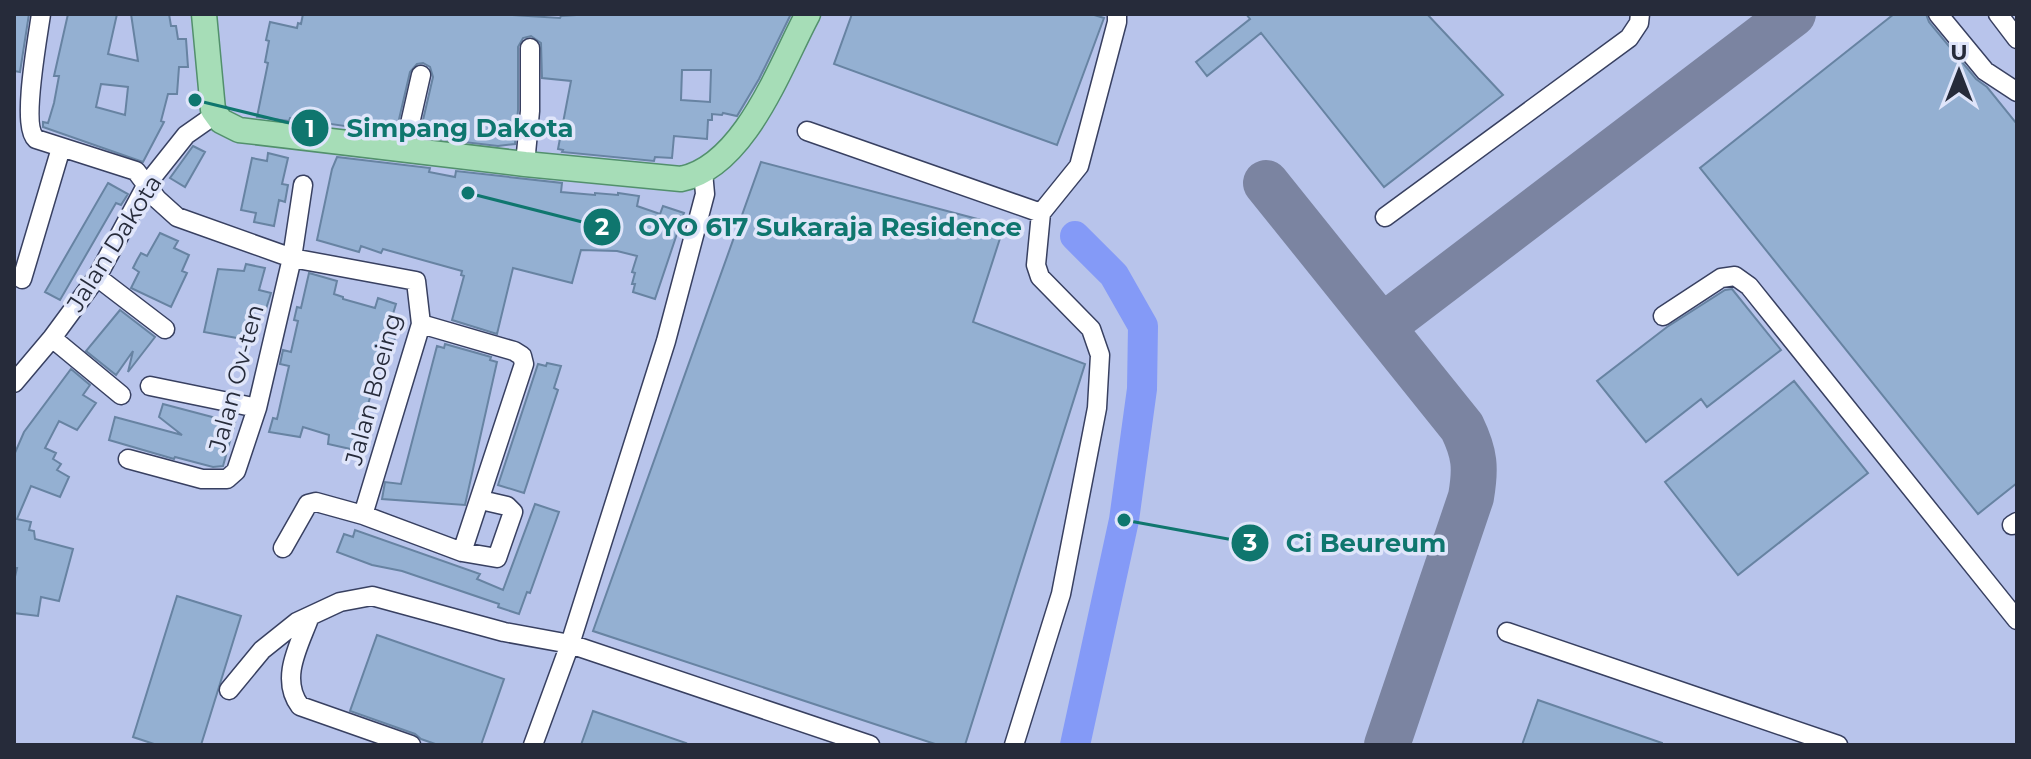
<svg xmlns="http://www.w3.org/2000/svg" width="2031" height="759" font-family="Montserrat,sans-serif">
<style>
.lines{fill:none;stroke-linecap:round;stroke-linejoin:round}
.river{stroke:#849af7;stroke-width:30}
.taxiway{stroke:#7b84a1;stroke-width:46}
.building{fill:#94b0d2;stroke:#6783a2;stroke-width:2;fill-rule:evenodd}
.minor-casing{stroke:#384061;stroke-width:21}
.major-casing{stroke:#52906c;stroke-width:27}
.minor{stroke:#fff;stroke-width:18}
.major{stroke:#a6ddb7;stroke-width:24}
.labels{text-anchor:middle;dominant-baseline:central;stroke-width:7;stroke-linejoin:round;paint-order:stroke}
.street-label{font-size:24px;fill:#262b3a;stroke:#dfe5fa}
.leader{fill:none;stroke:#0f766e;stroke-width:3}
.callout-dot{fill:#0f766e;stroke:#dfe5fa;stroke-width:3}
.mark-label{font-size:24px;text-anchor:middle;font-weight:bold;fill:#fff}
.callout-label{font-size:26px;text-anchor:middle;font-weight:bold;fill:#0f766e;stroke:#dfe5fa;stroke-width:7;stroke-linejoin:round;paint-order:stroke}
</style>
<rect width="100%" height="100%" fill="#b8c4eb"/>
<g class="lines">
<path class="river" d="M1075,236L1114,275L1143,326L1142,389L1124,520L1075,745"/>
<path class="taxiway" d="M1266,183L1462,427C1475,454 1476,468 1471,497L1387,745
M1382,327L1793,14"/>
</g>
<path class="building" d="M14,14H29L20,72L14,71Z
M68,14H117L108,54L138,61L131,14H169L171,26H176L178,39H186L188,67H179L177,94H168L161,121L164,122L143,162L43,127V122L48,123L54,103L59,76H54ZM101,84L128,87L125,115L96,107Z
M303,14H494L560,18L561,16L592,14H791L759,79L737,116L723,113L722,115L712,114V120H708L707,139L674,136L672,158L655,157L654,161L562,152L563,150L558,149L571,81L542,78L541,43L531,36L523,38L518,47V110L515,144L498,146L438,139L439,136L420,133L433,77L430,67L423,63L417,64L410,72L397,128L373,126L372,130L290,118L289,121L257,117L268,63L265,62L269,41L266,40L270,22L297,28L298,23L301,24ZM682,70H711L710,102L681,100Z
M852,14H1091L1104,18L1057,145L834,64Z
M1246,14H1427L1503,95L1384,187L1261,33L1207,76L1196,62L1250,19Z
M1894,14H1926L1929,22L1976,79L1987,87L2017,124V483L1978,514L1700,168Z
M193,146L205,152L185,187L170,178Z
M268,153L288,158L282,184L288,185L285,202L279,200L274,226L254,222L256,213L241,210L252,158L267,161Z
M337,157L430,168L429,172L455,177L456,171L562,183L561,192L595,195V193L618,195V193L639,196L637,206L660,214L663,206L684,213L655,299L633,292L635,284H632L635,273L632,272L637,256L617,251L581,250L572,283L513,268L497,334L452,320L464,276L461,275L462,271L383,249L381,253L361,246L359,252L317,240L332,169Z
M761,162L1004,226L973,322L1085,364L965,745H938L593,631Z
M108,183L128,194L121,205L116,203L60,300L45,292Z
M160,233L178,241L174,248L189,255L182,271L187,273L171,307L131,288L139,272L133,268L137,260L141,253L147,256Z
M246,264L265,268L259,290L271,293L265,312L255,310L248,340L204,332L218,269L244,271Z
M309,273L337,281L334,294L343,297V299L375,308L378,298L396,304L389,327L398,329L392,347L385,345L355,450L328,444L329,435L303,427L300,437L269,432L273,418L277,419L289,366L280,364L283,350L291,352L298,321L294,320L297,307L301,308Z
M1732,289L1781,350L1707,407L1701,399L1646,442L1597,381L1667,327L1725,290Z
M120,310L155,337L128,372L133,351L116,375L86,351Z
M445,344L491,357L490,360L497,362L465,505L382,499L385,482L401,484L437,346L444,348Z
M547,363L561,366L554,388L558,390L524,493L498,485L538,364L546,366Z
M71,369L90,385L83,395L96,403L77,430L59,421L45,448L56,453L53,459L61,464L57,470L69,477L60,497L31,486L17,519L31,522L29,530L34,531L35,539L73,549L59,601L41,597L38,616L14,613V581L17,568H14V455L24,432Z
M1794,381L1868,473L1738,575L1665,482Z
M163,404L235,423L223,466L213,467L175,457L174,459L109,440L115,417L182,435L159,417Z
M535,504L559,512L530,593L527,592L519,614L498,607L499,604L402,571L372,565L337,552L344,534L353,537L355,530L480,574L477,579L503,590Z
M177,596L241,616L201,745H157L133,737Z
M377,635L504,679L481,745H438L421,739L415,734L350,711Z
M1538,700L1662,743V745H1522Z
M593,711L686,743L685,745H581Z"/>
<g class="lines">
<defs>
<path id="minor" d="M41,14C38,36 21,126 36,139L136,171L157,199L177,217L292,258L416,281L421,324L363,515
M1938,14L1985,71L2017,92
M1998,14L2017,39
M807,131L1041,213L1036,265L1040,277L1091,329L1100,355L1097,408L1061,594L1014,745
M404,150L421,75
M525,164L530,111V48
M1041,213L1079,166L1117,22V14
M1385,217L1629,38L1639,23L1640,14
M97,277L165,329
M22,279L61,148
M1663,316L1721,278L1735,276L1749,286L2017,620
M421,324L514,351L522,356L524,364L462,552
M52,338L121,395
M14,383L52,338L97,277L147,184L186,135L216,114
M150,386L257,408
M128,459L202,479H227L236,471L257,408L292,258L303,185
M2012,525L2017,522
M283,548L308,504L316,502L363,515L462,552L497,558L513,512L507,506L481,500
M310,616C300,644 279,678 300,706L411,745
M1507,632L1838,745
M229,690L262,650L297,622L340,602L372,596L504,632L570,644L870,745
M533,745L570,644L666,341L705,194L703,172"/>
<path id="major" d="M204,14L213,110L221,121L239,130L525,164L681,179C745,166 780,66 808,14"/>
</defs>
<use href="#minor" class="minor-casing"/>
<use href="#major" class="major-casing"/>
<use href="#minor" class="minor"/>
<use href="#major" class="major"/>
</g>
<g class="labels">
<g class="street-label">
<text transform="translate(114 243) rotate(-58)">Jalan Dakota</text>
<text transform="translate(236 378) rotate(-75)">Jalan Ov-ten</text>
<text transform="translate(373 389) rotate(-75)">Jalan Boeing</text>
</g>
</g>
<path class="leader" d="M195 100L310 128M468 193L602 227M1124 520L1250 543"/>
<g class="callout-dot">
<circle cx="195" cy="100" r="8"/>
<circle cx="468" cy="193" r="8"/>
<circle cx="1124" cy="520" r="8"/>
<circle cx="310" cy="128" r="20"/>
<circle cx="602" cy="227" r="20"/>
<circle cx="1250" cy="543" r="20"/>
</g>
<g class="mark-label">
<text x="310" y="137">1</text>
<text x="602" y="235">2</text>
<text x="1250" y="551">3</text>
</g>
<g class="callout-label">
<text x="460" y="137">Simpang Dakota</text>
<text x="830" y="236">OYO 617 Sukaraja Residence</text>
<text x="1366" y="552">Ci Beureum</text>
</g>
<rect width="2031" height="759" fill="none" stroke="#262b3a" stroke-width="32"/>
<g transform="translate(1959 72)" stroke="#dfe5fa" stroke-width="6" paint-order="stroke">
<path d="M0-6L14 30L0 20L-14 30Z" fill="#262b3a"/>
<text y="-12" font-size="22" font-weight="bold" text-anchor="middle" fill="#262b3a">U</text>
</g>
</svg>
